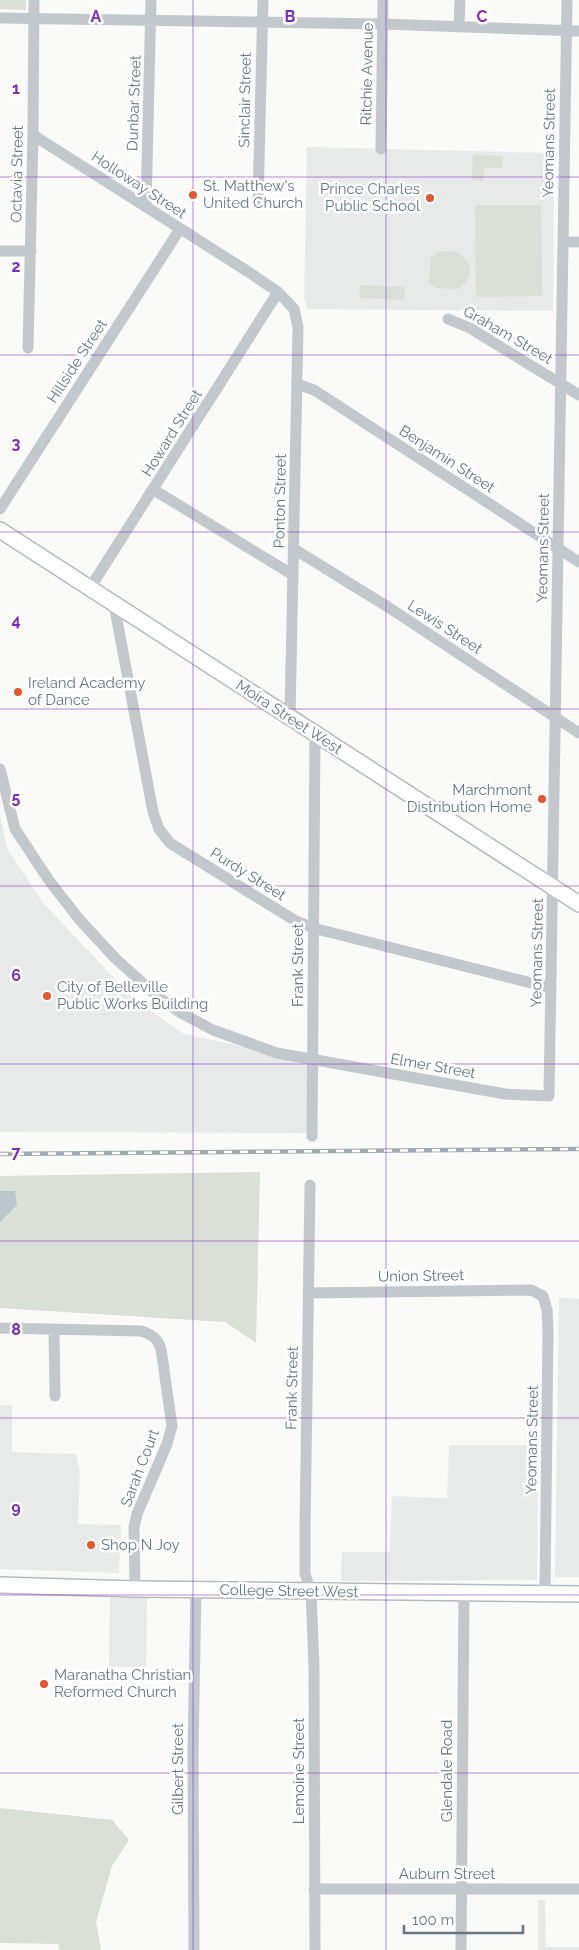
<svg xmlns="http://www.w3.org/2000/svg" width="579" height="1950" font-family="Raleway,sans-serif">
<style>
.built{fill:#e8e9e9}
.green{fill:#dadfd7}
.water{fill:#bbc7cb}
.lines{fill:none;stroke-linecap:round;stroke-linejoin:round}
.major-casing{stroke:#b5babe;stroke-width:18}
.minor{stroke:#c3c8cc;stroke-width:11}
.major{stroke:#fff;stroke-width:15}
.rail-casing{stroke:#a2aab0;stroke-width:4.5}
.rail{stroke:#fff;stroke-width:2.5;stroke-dasharray:8;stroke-linecap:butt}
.grid{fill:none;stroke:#7b2cbf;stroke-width:1;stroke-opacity:0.55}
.poi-dot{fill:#e4572e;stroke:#fff;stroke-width:2}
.labels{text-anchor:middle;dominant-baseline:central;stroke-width:5;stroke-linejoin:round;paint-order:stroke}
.street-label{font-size:15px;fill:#657683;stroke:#fff}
.poi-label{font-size:15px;fill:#657683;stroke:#fff;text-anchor:start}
.grid-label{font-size:16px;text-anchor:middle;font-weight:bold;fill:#7b2cbf;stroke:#fff;stroke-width:5;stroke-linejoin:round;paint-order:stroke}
</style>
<rect width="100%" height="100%" fill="#fafaf8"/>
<path class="built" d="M307,147L554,153L553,311L307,309L304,298Z
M0,814L7,848L43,903L134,999L184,1034L307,1060V1133L0,1132Z
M559,1298L579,1299V1577H555Z
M0,1405H12V1452L76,1454L80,1472L78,1524L121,1525L119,1573L0,1569Z
M449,1445H538L537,1580L341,1581L342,1552H390L392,1496L447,1498Z
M110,1598H147L146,1667H109Z
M538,1900H545L546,1947H579V1950H538Z"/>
<path class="green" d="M0,0H26V10L0,9Z
M473,155L503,156L502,168H484L483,181L472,180Z
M475,205H541L542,296L476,297Z
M452,251C472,256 477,277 458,289L436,288L429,282L431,258L437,252Z
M360,285L405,287L404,300L359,298Z
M260,1172L256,1343L225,1322L0,1308V1176Z
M0,1808L112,1820L129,1840L112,1866L96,1922L101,1950H60L58,1944L0,1943Z"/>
<path class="water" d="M0,1191H15L17,1205L0,1222Z"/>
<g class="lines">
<defs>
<path id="major" d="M0,530L579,904
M0,1585L135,1589L579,1594"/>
</defs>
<use href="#major" class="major-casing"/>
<path class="minor" d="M0,18L383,24L579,31
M459,27L460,0
M33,135L247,271L278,292L294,309L298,327L290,717
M381,149L383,0
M258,202L263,0
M146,207L151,0
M563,242H579
M0,251H31
M448,319L470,328L579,395
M28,348L33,135L34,0
M297,384L314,390L579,562
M154,490L293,575
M0,509L180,229
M294,549L388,607L579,733
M90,588L278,292
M114,604L153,812L159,829L170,843L294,920L313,928L551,988
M0,769L15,829L48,879L79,919L115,958L157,996L181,1013L213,1030L277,1053L505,1094L549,1096L567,0
M312,1136L315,734
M310,1185L305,1532V1574L311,1591L314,1668L315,1950
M308,1293L531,1290L543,1296L547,1310L548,1330L545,1594
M0,1328L141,1331C153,1335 157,1338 161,1349L172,1426L167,1444L137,1514L134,1527L135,1589
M54,1330L55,1396
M314,1889H579
M194,1950L193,1751L196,1589
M461,1950L464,1593"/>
<use href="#major" class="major"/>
<defs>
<path id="rail" d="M0,1154L579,1149"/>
</defs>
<use href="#rail" class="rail-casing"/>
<use href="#rail" class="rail"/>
</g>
<path class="grid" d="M193,0V1950M386,0V1950M0,177H579M0,355H579M0,532H579M0,709H579M0,886H579M0,1064H579M0,1241H579M0,1418H579M0,1595H579M0,1773H579"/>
<g class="poi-dot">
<circle cx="193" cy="195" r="5"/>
<circle cx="430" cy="198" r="5"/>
<circle cx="18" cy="692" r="5"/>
<circle cx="542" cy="799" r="5"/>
<circle cx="47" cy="996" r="5"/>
<circle cx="91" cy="1545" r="5"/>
<circle cx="44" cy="1684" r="5"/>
</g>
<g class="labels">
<g class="street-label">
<text transform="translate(367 74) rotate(-89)">Ritchie Avenue</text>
<text transform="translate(245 100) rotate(-89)">Sinclair Street</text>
<text transform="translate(134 103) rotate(-88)">Dunbar Street</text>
<text transform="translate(549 143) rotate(-89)">Yeomans Street</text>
<text transform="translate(17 174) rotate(-89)">Octavia Street</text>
<text transform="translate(139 185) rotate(33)">Holloway Street</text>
<text transform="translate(508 335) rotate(30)">Graham Street</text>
<text transform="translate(77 361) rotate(-57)">Hillside Street</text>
<text transform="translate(172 433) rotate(-58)">Howard Street</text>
<text transform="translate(447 459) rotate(33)">Benjamin Street</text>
<text transform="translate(280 501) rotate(-89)">Ponton Street</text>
<text transform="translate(543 548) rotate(-89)">Yeomans Street</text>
<text transform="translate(445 627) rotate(33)">Lewis Street</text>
<text transform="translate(289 717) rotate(33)">Moira Street West</text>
<text transform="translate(248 874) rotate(32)">Purdy Street</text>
<text transform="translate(537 953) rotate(-89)">Yeomans Street</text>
<text transform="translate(298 965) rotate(-90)">Frank Street</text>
<text transform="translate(433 1066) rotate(10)">Elmer Street</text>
<text transform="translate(421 1276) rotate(-1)">Union Street</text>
<text transform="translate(292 1388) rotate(-89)">Frank Street</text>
<text transform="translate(532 1440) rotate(-89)">Yeomans Street</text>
<text transform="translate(140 1468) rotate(-69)">Sarah Court</text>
<text transform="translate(289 1591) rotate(1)">College Street West</text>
<text transform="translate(178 1769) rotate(-90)">Gilbert Street</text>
<text transform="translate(299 1771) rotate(-90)">Lemoine Street</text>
<text transform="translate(447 1771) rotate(-90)">Glendale Road</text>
<text x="447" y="1874">Auburn Street</text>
</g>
<g class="poi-label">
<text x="203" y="186">St. Matthew's<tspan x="203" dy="17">United Church</tspan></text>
<text x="420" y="189" text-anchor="end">Prince Charles<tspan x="420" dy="17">Public School</tspan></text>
<text x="28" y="683">Ireland Academy<tspan x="28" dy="17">of Dance</tspan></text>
<text x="532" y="790" text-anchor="end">Marchmont<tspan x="532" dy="17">Distribution Home</tspan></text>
<text x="57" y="987">City of Belleville<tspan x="57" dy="17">Public Works Building</tspan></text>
<text x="101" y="1545">Shop N Joy</text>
<text x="54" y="1675">Maranatha Christian<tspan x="54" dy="17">Reformed Church</tspan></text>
</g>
</g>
<g class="grid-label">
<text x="96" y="22">A</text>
<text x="290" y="22">B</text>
<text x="482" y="22">C</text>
<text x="16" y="94">1</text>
<text x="16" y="272">2</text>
<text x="16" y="449">3</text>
<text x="16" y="626">4</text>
<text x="16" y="803">5</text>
<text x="16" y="981">6</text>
<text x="16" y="1158">7</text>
<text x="16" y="1335">8</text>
<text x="16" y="1513">9</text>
</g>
<path d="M404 1925v8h119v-8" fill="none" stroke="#657683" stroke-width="2.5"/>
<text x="412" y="1925" font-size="15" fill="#657683" stroke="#ffffff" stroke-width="4" paint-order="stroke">100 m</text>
</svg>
